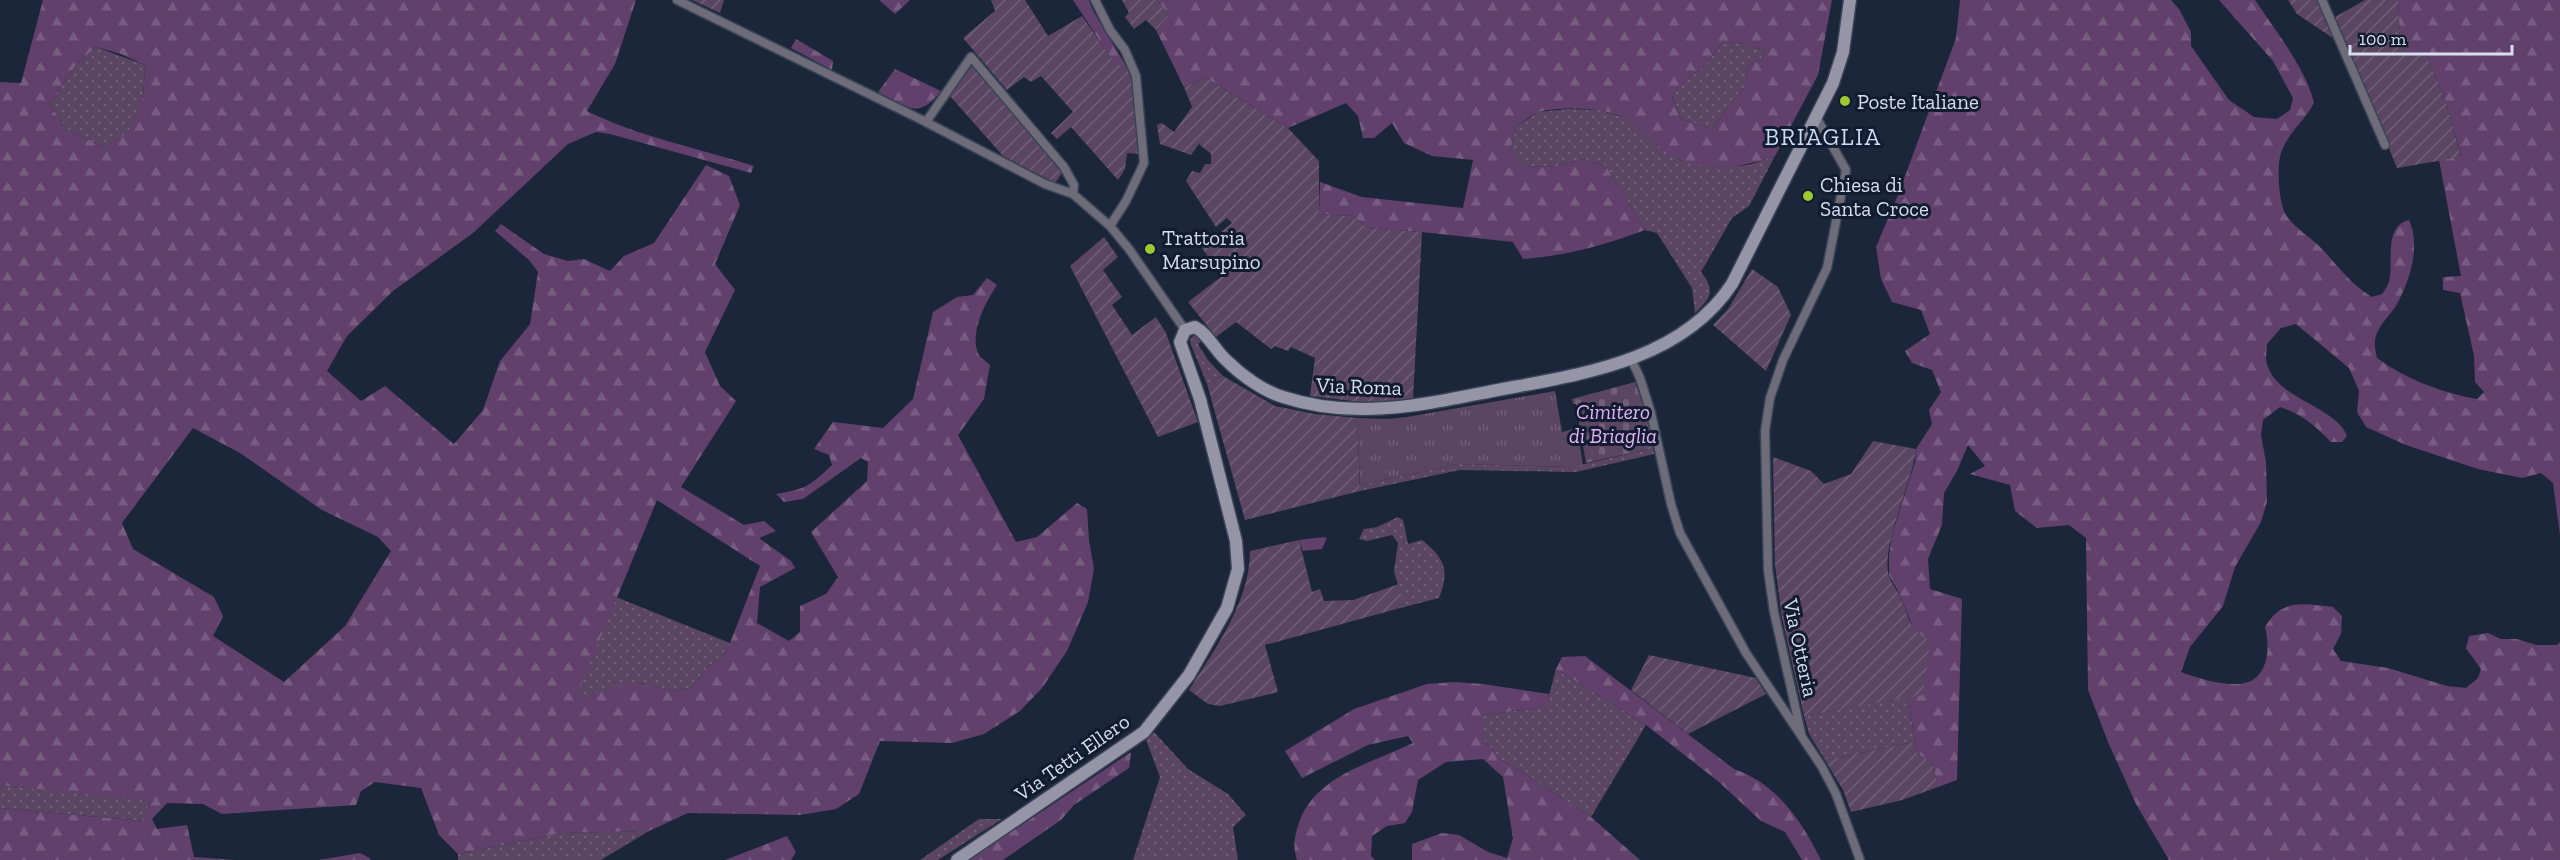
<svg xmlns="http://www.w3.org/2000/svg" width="2560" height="860" font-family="'Zilla Slab',serif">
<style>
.grass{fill:url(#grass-dots)}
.forest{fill:url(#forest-firs);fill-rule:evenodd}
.cemetery{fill:url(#cemetery-stones)}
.park{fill:url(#park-tufts)}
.garden{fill:url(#garden-furrows)}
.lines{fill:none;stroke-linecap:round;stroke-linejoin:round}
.minor-casing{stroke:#394457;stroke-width:11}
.secondary-casing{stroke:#394457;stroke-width:15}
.minor{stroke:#6d6c78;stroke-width:8}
.secondary{stroke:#9694a7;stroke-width:12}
.poi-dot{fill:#9dca31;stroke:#111c30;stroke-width:2}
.labels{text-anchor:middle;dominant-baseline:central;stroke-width:6;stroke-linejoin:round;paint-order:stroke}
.poi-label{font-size:21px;fill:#d7dfed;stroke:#111c30;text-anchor:start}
.street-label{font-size:21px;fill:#d7dfed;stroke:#111c30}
.park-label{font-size:21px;font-style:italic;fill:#e6b3f9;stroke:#111c30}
.quarter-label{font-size:24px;letter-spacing:1.5px;fill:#ccdcf7;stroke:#111c30}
</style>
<defs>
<pattern id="grass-dots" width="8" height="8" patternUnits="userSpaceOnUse" patternTransform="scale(1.5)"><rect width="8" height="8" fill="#5a4562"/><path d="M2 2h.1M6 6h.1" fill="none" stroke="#715f79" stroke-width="1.8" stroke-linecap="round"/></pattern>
<pattern id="forest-firs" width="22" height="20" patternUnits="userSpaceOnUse" patternTransform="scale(1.5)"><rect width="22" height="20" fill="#61406c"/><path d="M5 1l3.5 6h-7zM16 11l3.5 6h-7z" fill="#775b81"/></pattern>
<pattern id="cemetery-stones" width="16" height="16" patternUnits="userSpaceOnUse" patternTransform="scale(1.5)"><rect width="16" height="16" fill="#5a4562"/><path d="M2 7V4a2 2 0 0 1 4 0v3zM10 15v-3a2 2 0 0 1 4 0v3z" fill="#715f79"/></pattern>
<pattern id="park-tufts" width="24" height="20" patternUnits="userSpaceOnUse" patternTransform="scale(1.5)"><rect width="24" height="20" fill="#5a4562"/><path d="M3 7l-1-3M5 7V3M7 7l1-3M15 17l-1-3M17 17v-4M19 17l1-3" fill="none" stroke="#715f79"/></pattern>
<pattern id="garden-furrows" width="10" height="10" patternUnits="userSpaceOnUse" patternTransform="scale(1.5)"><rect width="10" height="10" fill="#5a4562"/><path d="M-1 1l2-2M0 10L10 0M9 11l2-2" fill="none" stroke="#715f79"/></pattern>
</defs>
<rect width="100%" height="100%" fill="#1b263a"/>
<path class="grass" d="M1737,42L1764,50L1762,59L1749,65L1744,87L1712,129L1681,119L1672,96L1686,79L1704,67L1721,44Z
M96,47L145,65L143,99L128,133L104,147L67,129L49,104L76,65Z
M1568,109L1599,110L1626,118L1679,160L1716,167L1749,165L1775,156L1749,206L1732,218L1701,272C1716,291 1711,298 1695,313L1692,288L1657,233L1645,230L1606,166L1584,159L1557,166L1524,167L1510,152L1515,127L1538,112Z
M1194,335H1199L1203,340L1198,344L1208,360L1223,376L1207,384L1191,345L1190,340Z
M1653,448L1654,454L1576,472L1460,470L1360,491V485L1458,464L1572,467Z
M1398,517L1403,520L1408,544L1422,540C1445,558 1450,571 1439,598L1404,607L1394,571L1398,543L1392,535L1367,541L1359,539L1364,529L1377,527Z
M616,597L730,643L721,660L709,665L693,687L676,691L640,683L574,700Z
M1556,669L1646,725L1591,817L1501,759L1482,738V715L1546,707Z
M1908,697L1915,742L1825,760L1809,734L1804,716Z
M1154,732L1188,769L1228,794L1246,815L1233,827L1238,860H1133L1160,777L1146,740Z
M0,785L150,800L143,821L0,808Z
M979,819H1002L938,860H920Z
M649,831L601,860H458V854L562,833Z"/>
<path class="forest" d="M43,0H636L615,64L587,111C639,137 698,148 754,166L751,173L610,134L596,132L568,144L473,233L393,291L347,336L327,371L361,401L385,386L454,444L483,410L500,361L530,324L538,272L529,260L495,231L501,224L544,254L568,261L584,259L610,271L624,256L654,243L706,165L729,176L740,205L715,264L735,290L705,352L720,386L736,401L681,487L744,525L764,521L776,531L759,538L791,561L795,568L760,587L757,623L789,641L800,632V606L826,594L838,577L811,532L867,481L868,462L861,458L803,499L784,502L776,494C806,489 810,486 832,465L829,455L814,449L833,422L883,428L913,399L933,312L957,297L973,295L987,278L997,285C986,301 968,335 979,355C981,358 987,362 990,365L984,399L958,435L1016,542L1037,537L1077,503L1087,509L1089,540L1094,569L1088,602L1067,651L1042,688L1020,711L984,734L952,743L880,741L859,794L836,809L800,815L688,813L649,831L562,833L458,854L439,835L421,788L375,782L361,791L356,805L222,814L203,804L167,803L152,819L157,829L187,825L194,857L235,860H0V808L142,821L150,801L0,785V82L21,83ZM96,47L121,54L145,65L143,99L128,132L104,147L67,129L49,104L76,65ZM193,428L240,453L322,510L378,537L391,551L345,626L284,682L213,636L223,616L214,597L133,549L122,523ZM657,500L760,566L730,643L721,660L709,665L693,687L676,691L640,683L616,686L575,700Z
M879,0H910L895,14Z
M1073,0H1089L1092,9L1126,66H1116Z
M1157,0H1832L1818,75L1775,156C1745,167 1712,172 1680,160C1663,154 1644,132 1629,121C1612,107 1560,106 1539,112C1531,115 1522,122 1515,127L1510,152L1524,167L1557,166L1584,159L1606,166L1645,230C1606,245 1565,256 1523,259L1513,242L1422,232L1368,228L1353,216L1319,214L1320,182L1362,197L1463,208L1473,160L1432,156L1404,143L1392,123L1374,138H1363L1358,116L1346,103L1288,128L1206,78L1184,87L1156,30L1170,15ZM1737,42L1764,50L1762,59L1749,65L1744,87L1712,129L1681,119L1672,97L1686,79L1704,67L1721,44Z
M1960,0H2171L2179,9L2191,32V46L2229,100L2254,117L2277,119L2290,110L2293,98L2273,61L2219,0H2255C2275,30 2306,69 2314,103C2304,122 2285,135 2280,157C2277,170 2279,204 2286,215C2294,228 2312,238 2323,250C2339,267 2351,285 2372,297L2382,294C2384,291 2388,286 2389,281C2394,264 2383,226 2409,220C2421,246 2410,280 2397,304C2390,316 2377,326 2375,340C2374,345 2376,353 2377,358C2405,379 2443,393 2477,399L2484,392L2475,382L2474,356L2460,293L2443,290V277L2461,276L2439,160L2461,156L2447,105L2426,53L2407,55L2400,42L2398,0H2560V535L2553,483L2541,473L2522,478L2478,469L2406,445L2366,427L2357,412L2359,391L2349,368L2296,324L2281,328L2267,344C2267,350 2265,358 2267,364C2277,400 2336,406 2347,436L2342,442H2331C2315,426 2302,414 2280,407L2263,420L2261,435L2266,462L2267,502L2261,522L2235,567L2223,606L2190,647L2181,672C2197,678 2220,685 2237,684C2268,684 2271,649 2265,627C2282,598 2303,604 2333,607L2342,616L2341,634L2333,649L2341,661L2388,668L2447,686L2466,688L2478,678L2481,669L2466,648L2469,636L2488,633L2501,639H2517L2536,645H2557L2560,642V860H2169L2136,804L2108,742L2088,690L2086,538L2069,525L2037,528L2015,511L2010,485L1970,474L1985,466L1968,445L1957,471L1944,493L1942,525L1928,559L1930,589L1962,599L1957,780L1938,787L1932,762L1917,754L1908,697L1923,694L1915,632L1898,591L1889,575V556L1892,535L1915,462L1916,449L1932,424L1929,410L1941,392L1932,370L1912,363L1905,351L1930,334L1921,310L1892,302L1881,279L1876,247L1898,195L1956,38Z
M796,39L833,61L832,70L791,48Z
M895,69L941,91C918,121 906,106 878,92Z
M1323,537L1327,538L1322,549L1303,551L1299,540Z
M1585,656L1734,769C1777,784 1801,820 1821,860H1802L1785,832L1761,821L1719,782L1646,725L1556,669L1562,657Z
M1454,682L1483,684L1549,694L1547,707L1482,715V738L1501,759L1591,817L1640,860H1412V844L1442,833L1459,835L1488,852L1507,858L1513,838L1503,777L1483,759L1446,762L1418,780L1412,812L1405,823L1387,826L1372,836L1371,856L1375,860H1297C1293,847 1294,841 1297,829C1311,776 1370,764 1413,743L1408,736L1368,745L1302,778L1285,751L1354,709L1427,684Z
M1131,752L1129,768L1074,805L1061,820L1003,860H969Z
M787,836L796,852L791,860H725Z
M360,853L370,858V860H319Z"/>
<path class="cemetery" d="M1635,382L1646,413L1653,448L1586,463L1576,404H1573L1572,399Z"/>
<path class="park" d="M1555,391L1562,432L1577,428L1583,465L1572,467L1458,464L1360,485L1357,418L1388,419L1407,417Z"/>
<path class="garden" d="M692,0H724L720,13Z
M991,0H1025L1048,36L1082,16L1116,65L1126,66L1133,79L1140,154L1127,153L1125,169L1118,180L1071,127L1057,139L1051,133L1073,112L1041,76L1031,82L1024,77L1007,90L963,38L995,11Z
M1122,0H1157L1170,15L1156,30L1146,20L1134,29L1125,17L1129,13Z
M2288,0H2319L2336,40L2297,14Z
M2365,0H2398L2400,42L2407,55L2426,53L2447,105L2461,157L2397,168L2335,17Z
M971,66L975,68L1062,173L1055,183L1003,156L949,95Z
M1206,78L1288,128L1319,161V214L1353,216L1368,228L1422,232L1413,399L1370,403L1310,396L1315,358L1291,347L1288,351L1275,346L1271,349L1236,322L1216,337L1188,302L1222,276L1202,248L1232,223L1227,218L1216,227L1186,181L1192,171L1200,173L1205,164H1211V154L1199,144L1191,155L1160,144L1157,125L1162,123L1174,132L1192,107L1184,87Z
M1104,237L1118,257L1103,270L1122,297L1112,305L1132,335L1156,317L1166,333L1198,422L1158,437L1070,266Z
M1752,269L1778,287L1791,315L1766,371L1713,325L1728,309Z
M1223,376L1275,406L1315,414L1357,418L1360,491L1245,520L1207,384Z
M1873,441L1916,449C1913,481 1880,548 1889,576C1892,585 1899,592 1902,601C1911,623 1909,628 1930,641L1923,695L1804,716L1782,618L1775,565L1773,457L1811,471L1824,484L1851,474Z
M1299,540L1312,592L1320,589L1324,601L1353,600L1399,584L1404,607L1265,645L1278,692L1220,706L1208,704L1189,690C1215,649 1250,601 1250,551Z
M1649,655L1756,678L1766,694L1688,734L1631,690Z
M1915,742L1917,754L1932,762L1938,787L1902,800L1851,812L1843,790L1825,760Z"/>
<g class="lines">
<defs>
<path id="minor" d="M677,0L920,119L1045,184L1073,194L1110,226L1129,249L1185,330
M1095,0L1110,30L1125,50L1136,76L1144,163L1126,201L1110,226
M2322,0L2385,145
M926,122L971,57L1064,167L1074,185L1073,194
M1631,359L1640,378L1651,413L1671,504L1680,533L1746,653L1822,767L1836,794L1860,860
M1801,733L1774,612L1768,570L1765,431L1770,398L1783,360L1827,268L1846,170L1816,117"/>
<path id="secondary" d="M957,860L1144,732L1189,675L1227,608L1238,569L1236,541L1200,399L1180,342L1185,330L1195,327C1208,334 1215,350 1226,360C1241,375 1263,391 1283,397C1356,421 1426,404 1498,390C1582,374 1681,361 1732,284L1833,83L1843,52L1850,0"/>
</defs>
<use href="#minor" class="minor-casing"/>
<use href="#secondary" class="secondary-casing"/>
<use href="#minor" class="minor"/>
<use href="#secondary" class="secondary"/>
</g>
<g class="poi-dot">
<circle cx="1845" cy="101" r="6"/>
<circle cx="1808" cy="196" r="6"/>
<circle cx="1150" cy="249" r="6"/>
</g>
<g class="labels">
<g class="poi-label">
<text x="1857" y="101">Poste Italiane</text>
<text x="1820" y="184">Chiesa di<tspan x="1820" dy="24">Santa Croce</tspan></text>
<text x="1162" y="237">Trattoria<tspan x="1162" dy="24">Marsupino</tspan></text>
</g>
<g class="street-label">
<text transform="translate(1359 386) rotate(2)">Via Roma</text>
<text transform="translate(1801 648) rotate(78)">Via Otteria</text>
<text transform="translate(1072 757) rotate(-35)">Via Tetti Ellero</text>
</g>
<g class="park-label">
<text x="1613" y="411">Cimitero<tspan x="1613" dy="24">di Briaglia</tspan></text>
</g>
<g class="quarter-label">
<text x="1823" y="136">BRIAGLIA</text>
</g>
</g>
<path d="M2350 45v9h162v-9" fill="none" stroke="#d7dfed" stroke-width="3"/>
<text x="2359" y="45" font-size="18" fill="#d7dfed" stroke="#111c30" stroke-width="4.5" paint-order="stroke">100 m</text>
</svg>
